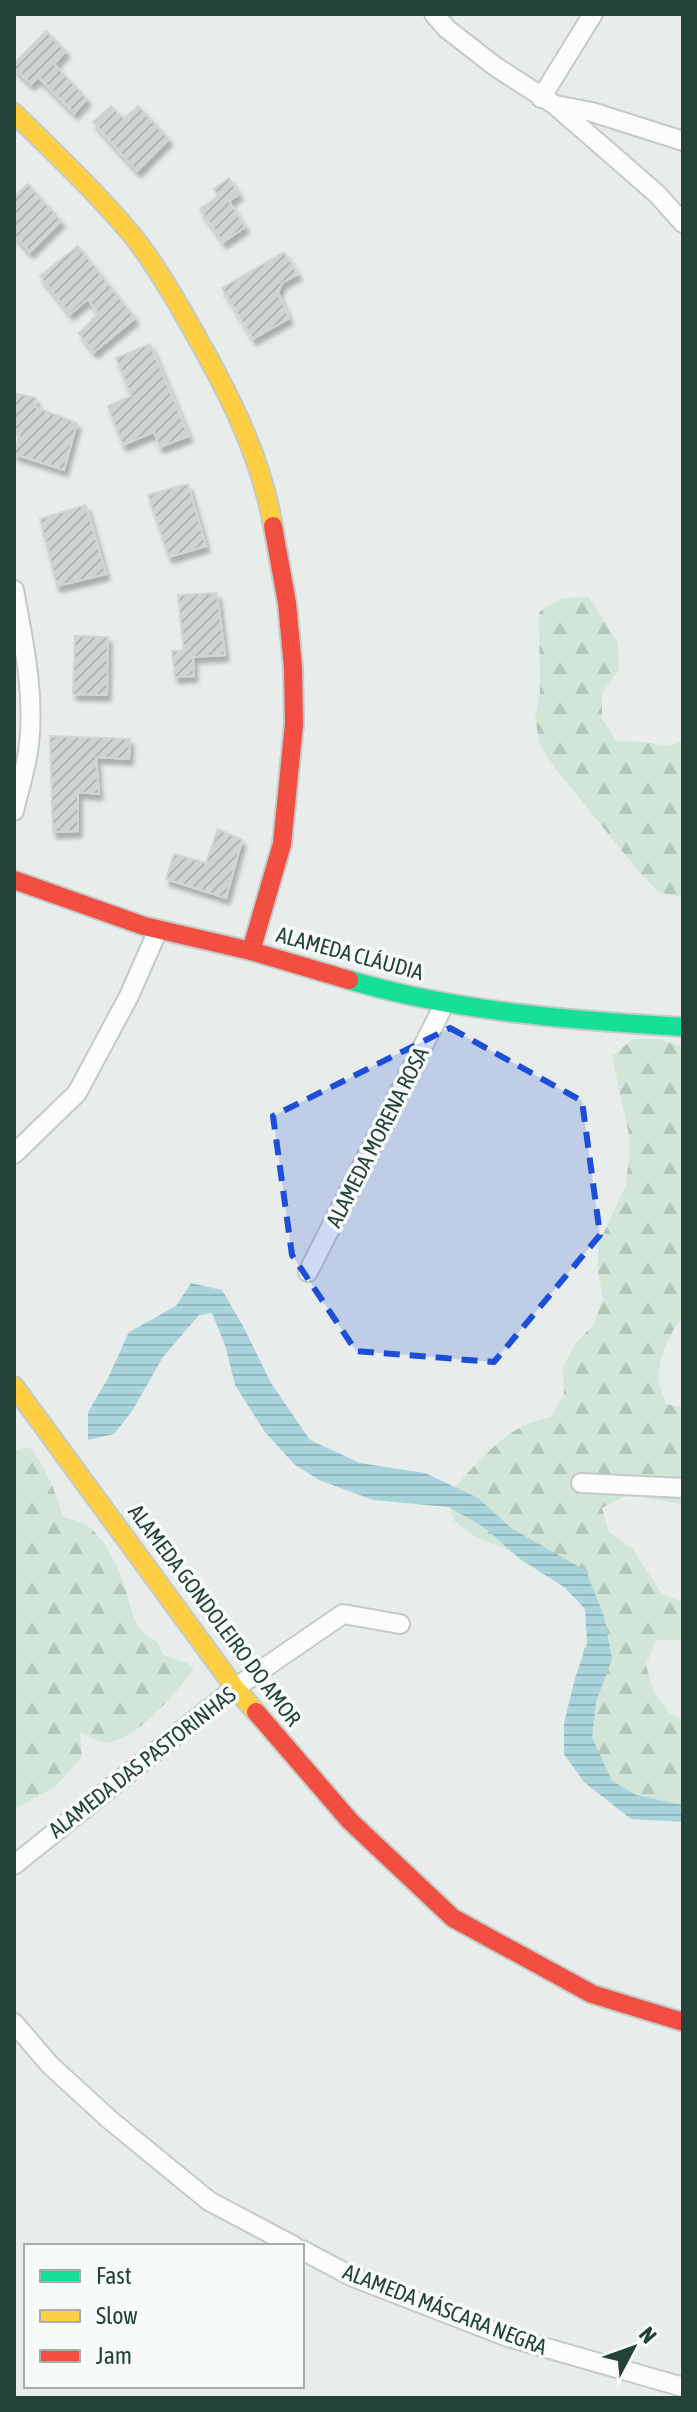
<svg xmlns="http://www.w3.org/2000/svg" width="697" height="2412" font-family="'Asap Condensed',sans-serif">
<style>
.forest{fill:url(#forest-firs)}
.water{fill:url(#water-rules)}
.building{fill:url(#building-hatch);stroke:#d1d6d4;stroke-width:2;filter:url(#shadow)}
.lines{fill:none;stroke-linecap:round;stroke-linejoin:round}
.street-casing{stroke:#c5cac8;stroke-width:22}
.fast-casing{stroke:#c3cbc8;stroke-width:22}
.slow-casing{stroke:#c3cbc8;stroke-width:22}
.jam-casing{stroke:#c3cbc8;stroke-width:22}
.street{stroke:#fcfcfc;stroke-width:18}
.fast{stroke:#16e098;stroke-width:18}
.slow{stroke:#ffcf43;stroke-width:18}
.jam{stroke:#f24e42;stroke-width:18}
.marked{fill:#1d4ed8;fill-opacity:0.2;stroke:#1d4ed8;stroke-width:6;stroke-dasharray:16 10;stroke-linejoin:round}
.labels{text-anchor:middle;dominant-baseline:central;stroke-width:7;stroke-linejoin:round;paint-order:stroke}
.street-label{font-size:22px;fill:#24423a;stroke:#f7fbf9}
</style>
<defs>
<pattern id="forest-firs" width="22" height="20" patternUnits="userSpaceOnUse" patternTransform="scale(2)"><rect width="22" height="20" fill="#d1e6d8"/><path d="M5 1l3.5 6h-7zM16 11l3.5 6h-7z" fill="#b3c6ba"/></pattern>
<pattern id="water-rules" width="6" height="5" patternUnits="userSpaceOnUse" patternTransform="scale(2)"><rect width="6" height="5" fill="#a9d4db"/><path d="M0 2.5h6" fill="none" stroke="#91b7bd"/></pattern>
<pattern id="building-hatch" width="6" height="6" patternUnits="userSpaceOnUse" patternTransform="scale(2)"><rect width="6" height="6" fill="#cfd4d2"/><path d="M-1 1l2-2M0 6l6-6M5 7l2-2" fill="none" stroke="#b2b7b5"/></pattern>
<filter id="shadow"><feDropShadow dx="3.5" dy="6" stdDeviation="2" flood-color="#0004"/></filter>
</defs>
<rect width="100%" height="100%" fill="#e8edeb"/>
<path class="forest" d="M589,597L618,643L619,670L602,693V719L617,741L643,742L670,746L683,740V898L659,892L640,873L555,768L540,745L535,718L540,692L539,612L562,598Z
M633,1039H659L683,1047V1317C669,1333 659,1357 659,1378C659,1387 664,1396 666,1404L683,1408V1504L627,1495L602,1508L609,1532L632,1548L662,1594L683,1602V1640H656L646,1665L653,1690L668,1712L683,1720V1810L643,1819L617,1809L599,1789L570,1716L579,1664L588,1639V1612L551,1573L502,1547L477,1538L454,1521L447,1496C470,1471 495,1439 527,1424C535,1421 544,1419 552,1416L564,1394L563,1367L575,1344L594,1324L603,1298L598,1272V1245L625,1187L629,1161V1135L612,1056Z
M29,1447C46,1466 56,1493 63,1517C71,1519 81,1521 87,1525C105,1539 116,1563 124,1583C132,1606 131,1630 156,1641L164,1655L189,1664L194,1669C178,1690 133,1746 103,1742C96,1741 87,1735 80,1732L82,1757L55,1787L14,1809V1451Z"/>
<path class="water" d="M191,1283L222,1290L243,1326L271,1383L310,1440L360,1463L425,1473L478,1498L511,1528L586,1571L604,1616L612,1659L596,1702L592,1737L612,1781L636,1795L683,1805V1822L631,1819L584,1782L564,1754V1723L575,1678L587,1645L585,1608L564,1587L520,1559L485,1528L449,1507L373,1500L319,1480L294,1464L265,1432L235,1385L225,1345L212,1313L199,1315L163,1357L132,1411L114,1434L88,1440V1412L107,1380L129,1332L176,1306Z"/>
<path class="building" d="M46,31L66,51L54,64L87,99L74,113L38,77L31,84L14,68V64Z
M111,106L124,119L138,106L169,139L137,171L93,122Z
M229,178L239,194L229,201L245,227L223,242L200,209L218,196L214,189Z
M28,184L61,221L30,252L14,235V197Z
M78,246L135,318L94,352L79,333L98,314L88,299L70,314L40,276Z
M284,252L298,274L282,283L278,293L289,318L253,339L222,288Z
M150,344L189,436L160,447L154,432L123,445L108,406L131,396L116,358Z
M14,393L36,398L35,407L77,423L64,470L14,454L20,434L14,427Z
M188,484L206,546L169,557L148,495Z
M86,505L106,574L57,586L40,519Z
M217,593L225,655L193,657L194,676L175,677L172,651H184L178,595Z
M75,636L108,637L107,695L73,694Z
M50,736L130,739L129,759L96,757L99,794L78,792V831L53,832Z
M218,829L242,840L226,898L166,879L174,854L206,863Z"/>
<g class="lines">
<defs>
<path id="street" d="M434,14L447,29L496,67L555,105L592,112L683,141
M541,98L593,14
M556,106L657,194L683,223
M14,590C23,640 35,693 29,744C27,766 19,789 14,811
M14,1154L77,1093L129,996L158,930
M308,1272L445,1003
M581,1483L683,1488
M14,1865L235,1688L343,1614L400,1624
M14,2023L50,2065L110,2120L209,2201L294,2246
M302,2250L353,2277L508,2337L683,2387"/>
<path id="fast" d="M349,980C458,1012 570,1020 683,1027"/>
<path id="slow" d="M14,113C55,153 96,192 133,236C153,261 170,290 186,318C224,384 260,451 273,526
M14,1386L235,1688L256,1712"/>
<path id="jam" d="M14,880L144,926L251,951L349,980
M251,951L282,844L294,724L293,667L287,603L273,526
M256,1712L350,1821L453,1918L592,1994L683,2022"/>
</defs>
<use href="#street" class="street-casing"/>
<use href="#fast" class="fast-casing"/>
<use href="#slow" class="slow-casing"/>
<use href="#jam" class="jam-casing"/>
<use href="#street" class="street"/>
<use href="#fast" class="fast"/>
<use href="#slow" class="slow"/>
<use href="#jam" class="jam"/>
</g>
<path class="marked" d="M450,1028L582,1101L600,1235L494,1362L356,1351L292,1255L273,1116Z"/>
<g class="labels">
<g class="street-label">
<text transform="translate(350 953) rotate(15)">ALAMEDA CLÁUDIA</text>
<text transform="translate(377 1137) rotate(-63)">ALAMEDA MORENA ROSA</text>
<text transform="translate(215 1615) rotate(53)">ALAMEDA GONDOLEIRO DO AMOR</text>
<text transform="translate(142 1762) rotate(-38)">ALAMEDA DAS PASTORINHAS</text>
<text transform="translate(445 2309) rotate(21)">ALAMEDA MÁSCARA NEGRA</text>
</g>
</g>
<rect width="697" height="2412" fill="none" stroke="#24423a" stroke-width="32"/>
<rect x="24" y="2244" width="280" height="144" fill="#f7fbf9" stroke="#a3b1ad" stroke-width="2"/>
<rect x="40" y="2270" width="40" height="12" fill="#16e098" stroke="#a3b1ad" stroke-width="2"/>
<text x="96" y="2284" font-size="24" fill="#24423a">Fast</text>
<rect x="40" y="2310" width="40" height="12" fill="#ffcf43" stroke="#a3b1ad" stroke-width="2"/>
<text x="96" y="2324" font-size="24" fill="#24423a">Slow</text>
<rect x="40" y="2350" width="40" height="12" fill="#f24e42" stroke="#a3b1ad" stroke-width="2"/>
<text x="96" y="2364" font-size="24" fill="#24423a">Jam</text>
<g transform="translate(633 2348) rotate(49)" stroke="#f7fbf9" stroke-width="6" paint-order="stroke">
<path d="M0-6L14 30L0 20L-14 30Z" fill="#24423a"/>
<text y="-12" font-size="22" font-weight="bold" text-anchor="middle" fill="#24423a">N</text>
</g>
</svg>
